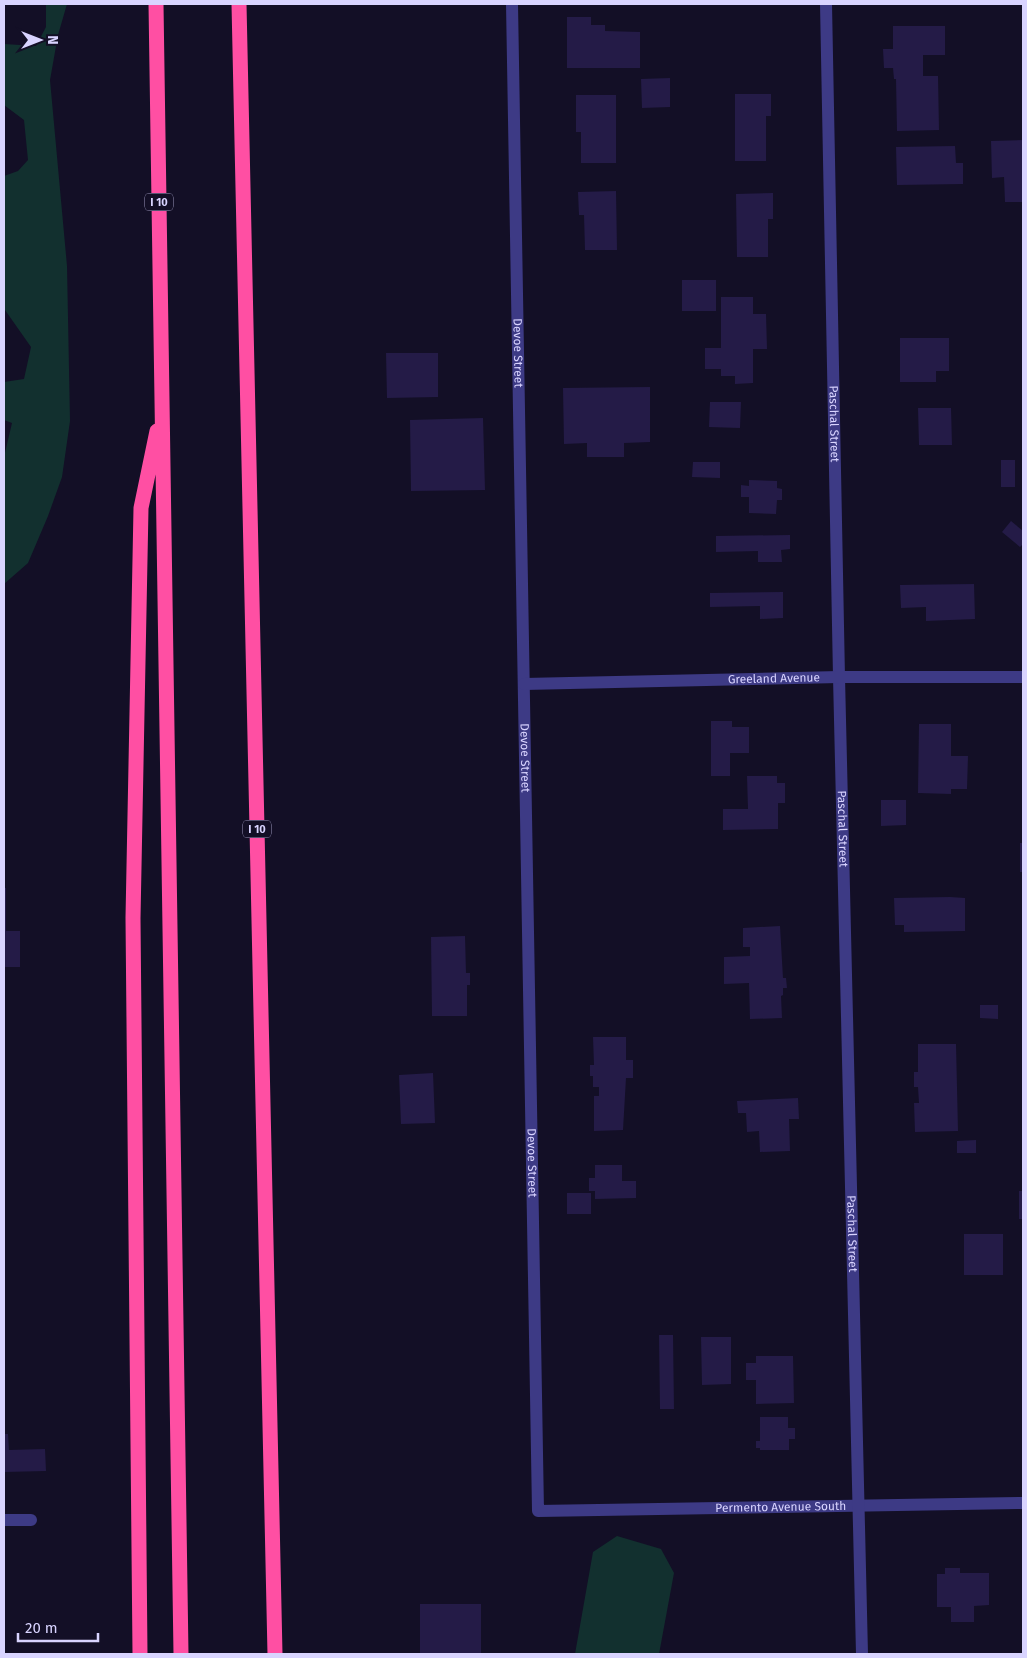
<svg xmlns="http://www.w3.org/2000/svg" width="1027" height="1658" font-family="'Fira Sans',sans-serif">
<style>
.green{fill:#12302f}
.building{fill:#241b47}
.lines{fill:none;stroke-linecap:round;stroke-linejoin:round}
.minor{stroke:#3d3a85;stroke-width:12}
.highway{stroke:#ff4fa3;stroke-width:15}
.labels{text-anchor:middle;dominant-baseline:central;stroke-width:4;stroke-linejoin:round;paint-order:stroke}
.shield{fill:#130f26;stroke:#9e99be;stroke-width:1}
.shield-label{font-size:11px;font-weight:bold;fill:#d9d4ff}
.street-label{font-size:12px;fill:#d9d4ff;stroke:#130f26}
</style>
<rect width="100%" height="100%" fill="#130f26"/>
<path class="green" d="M46,4H67L58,35L50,80L67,266L70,421L62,477L48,516L28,563L4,584V457L12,423L4,420V382L24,379L31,347L5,310L4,303V176L18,171L28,160L24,120L4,105V44L36,46L46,27Z
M617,1536L661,1549L674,1573L659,1654H575L593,1552Z"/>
<path class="building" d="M567,17H591V25H605V31L640,32V68H567Z
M893,26H945V55H923V76H938L939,130L897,131L896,79H894L893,68H884L883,49H893Z
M670,78V107L642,108L641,79Z
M735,94H771V116H766V161H735Z
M576,95H616V163H581V132H576Z
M1023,140V202H1005L1004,177L992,178L991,141Z
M955,146L956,163H963V184L897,185L896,147Z
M616,191L617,250H585L584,215H579L578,192Z
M773,193V219H768V257H737L736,194Z
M682,280H716V311H682Z
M721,297H753V314H766L767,349H753V383L735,384V376H721V369H705V348H721Z
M900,338H949V371H936V382H900Z
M386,353H438V397L387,398Z
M650,387V442L624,443V457H587V443L564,444L563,388Z
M710,402H741L740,428L709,427Z
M918,408H951L952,445H919Z
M483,418L485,490L411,491L410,420Z
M1001,460H1015V487H1001Z
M693,462H720V478L692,477Z
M749,480L777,481V488L782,489V500H777L776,514L749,513V497H741V485L749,486Z
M1011,521L1023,531V544L1020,547L1002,532Z
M790,535V549L781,550L782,562H758V551L716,552V536Z
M974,584L975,619L926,621V607L901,608L900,585Z
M783,592V618L760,619V606L710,607V593Z
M711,721H732V727H749V753H730V776H711Z
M919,724H951V756H968L967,789H951V794L918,793Z
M747,776H777V783H785V803H778V829L723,830V809H748Z
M881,800H906V825L881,826Z
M1020,843H1023V872H1020Z
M4,888H6V931H20V967H4Z
M950,897L965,898V931L904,932V925H895L894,898Z
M780,926L783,978H786L787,988H783V995L781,996L782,1018L750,1019L749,983L724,984V957L750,956V947H743V928Z
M465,936L466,973H470V985H467V1016H432L431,937Z
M980,1005H998V1019L980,1018Z
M593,1037H626V1060H633V1078H626L623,1130L594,1131V1096H599V1087H593V1076H590V1065H594Z
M918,1044H956L958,1131L915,1132L914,1103H919L918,1087H914V1072H918Z
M433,1073L435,1123L401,1124L399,1075Z
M798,1098L799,1119H789L790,1151L760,1152L759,1131L747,1132L746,1113H738L737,1101Z
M976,1140V1153H957V1141Z
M595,1165H622V1181H636V1198L595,1199V1191H589V1178H595Z
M1019,1191H1023V1219H1019Z
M567,1193H591V1214H567Z
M964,1234H1003V1275H964Z
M659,1335H673L674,1409H660Z
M701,1337H731V1384L702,1385Z
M756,1356H793L794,1403L756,1404V1380H746V1363H756Z
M760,1417H788V1428H795V1439H789V1450H760V1448H756V1441H760Z
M4,1434H8L9,1450L45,1449L46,1471L4,1472Z
M945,1568H960V1573H989V1605L974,1606V1622H951V1607H937V1574H945Z
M420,1604H481V1654H420Z"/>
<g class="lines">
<g class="minor">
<path id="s1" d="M512,4L538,1511L1023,1503"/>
<path id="s2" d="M826,4L839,677L862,1654"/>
<path id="s3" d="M524,684L839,677H1023"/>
<path d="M4,1520H31"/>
</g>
<path class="highway" d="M156,4L181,1654
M239,4L275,1654
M140,1654L133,918L141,508L157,431"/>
</g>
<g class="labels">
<g class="shield">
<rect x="145" y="193.5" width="28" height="17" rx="4"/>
<rect x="243" y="820.5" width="28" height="17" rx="4"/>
</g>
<g class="shield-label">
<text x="159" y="202">I 10</text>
<text x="257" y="829">I 10</text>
</g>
<g class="street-label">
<text stroke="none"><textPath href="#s1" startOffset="349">Devoe Street</textPath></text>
<text stroke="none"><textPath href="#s2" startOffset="420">Paschal Street</textPath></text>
<text stroke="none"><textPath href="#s3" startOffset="250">Greeland Avenue</textPath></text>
<text stroke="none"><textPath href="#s1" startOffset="754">Devoe Street</textPath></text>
<text stroke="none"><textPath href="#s2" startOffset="825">Paschal Street</textPath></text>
<text stroke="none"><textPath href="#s1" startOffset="1159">Devoe Street</textPath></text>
<text stroke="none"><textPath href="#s2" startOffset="1230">Paschal Street</textPath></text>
<text stroke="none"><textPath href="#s1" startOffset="1750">Permento Avenue South</textPath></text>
</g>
</g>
<rect width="1027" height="1658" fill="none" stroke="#d9d4ff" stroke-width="10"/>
<g transform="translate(40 40) rotate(90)" stroke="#130f26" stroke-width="4" paint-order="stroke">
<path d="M0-4L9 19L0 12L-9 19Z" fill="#d9d4ff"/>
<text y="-8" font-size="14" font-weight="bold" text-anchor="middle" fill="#d9d4ff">N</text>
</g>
<path d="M18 1633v8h80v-8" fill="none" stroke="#d9d4ff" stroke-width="2.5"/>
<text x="25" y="1633" font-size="15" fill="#d9d4ff" stroke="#130f26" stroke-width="4" paint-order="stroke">20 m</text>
</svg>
